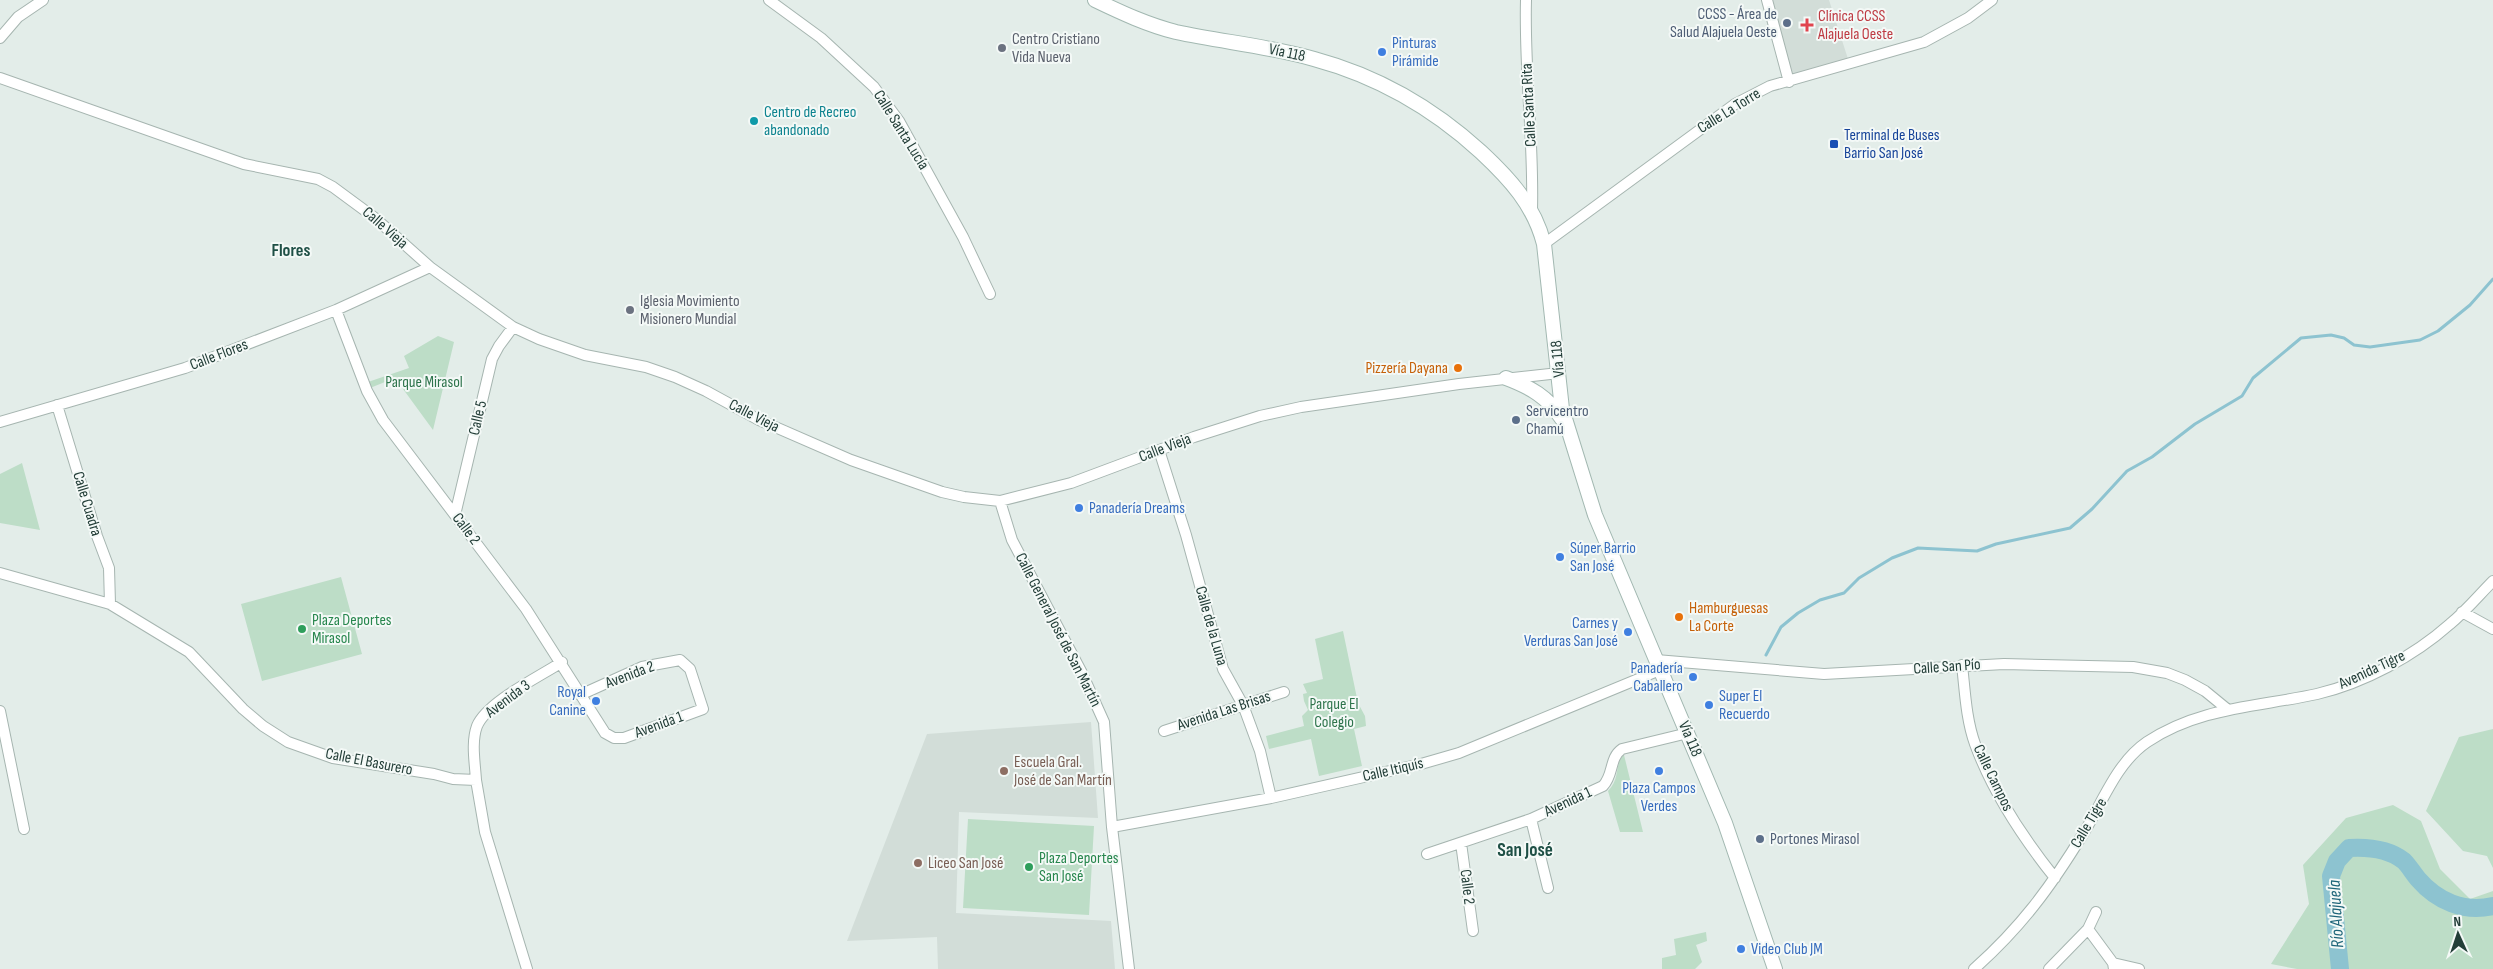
<svg xmlns="http://www.w3.org/2000/svg" width="2493" height="969" font-family="'Sofia Sans Condensed',sans-serif">
<style>
.built{fill:#d2ddd8}
.green{fill:#bdddc7}
.lines{fill:none;stroke-linecap:round;stroke-linejoin:round}
.stream{stroke:#8dc3d0;stroke-width:3}
.river{stroke:#8dc3d0;stroke-width:18}
.street-casing{stroke:#a6b5b0;stroke-width:12}
.secondary-casing{stroke:#a2b8b1;stroke-width:16}
.street{stroke:#fff;stroke-width:10}
.secondary{stroke:#fff;stroke-width:14}
.service-dot{fill:#5c6f8a;stroke:#f4f9f7;stroke-width:2}
.health-dot{fill:#e0444e;stroke:#f4f9f7;stroke-width:2}
.worship-dot{fill:#6b7280;stroke:#f4f9f7;stroke-width:2}
.shop-dot{fill:#3f7fe0;stroke:#f4f9f7;stroke-width:2}
.culture-dot{fill:#0f9aa8;stroke:#f4f9f7;stroke-width:2}
.transit-dot{fill:#1a4fb4;stroke:#f4f9f7;stroke-width:2}
.food-dot{fill:#e8710a;stroke:#f4f9f7;stroke-width:2}
.leisure-dot{fill:#2e9e5b;stroke:#f4f9f7;stroke-width:2}
.education-dot{fill:#8d6e63;stroke:#f4f9f7;stroke-width:2}
.labels{text-anchor:middle;dominant-baseline:central;stroke-width:4;stroke-linejoin:round;paint-order:stroke}
.service-label{font-size:16px;fill:#4e5e75;stroke:#f4f9f7;text-anchor:start}
.health-label{font-size:16px;fill:#be3a42;stroke:#f4f9f7;text-anchor:start}
.worship-label{font-size:16px;fill:#5b616d;stroke:#f4f9f7;text-anchor:start}
.shop-label{font-size:16px;fill:#366cbe;stroke:#f4f9f7;text-anchor:start}
.street-label{font-size:16px;fill:#233e38;stroke:#f4f9f7}
.culture-label{font-size:16px;fill:#0d838f;stroke:#f4f9f7;text-anchor:start}
.transit-label{font-size:16px;fill:#164399;stroke:#f4f9f7;text-anchor:start}
.food-label{font-size:16px;fill:#c56008;stroke:#f4f9f7;text-anchor:end}
.park-label{font-size:16px;fill:#2e744c;stroke:#f4f9f7}
.leisure-label{font-size:16px;fill:#27864d;stroke:#f4f9f7;text-anchor:start}
.education-label{font-size:16px;fill:#785e54;stroke:#f4f9f7;text-anchor:start}
.neighbourhood-label{font-size:18px;font-weight:bold;fill:#1f5046;stroke:#f4f9f7}
.water-label{font-size:18px;font-style:italic;fill:#1e6579;stroke:#f4f9f7}
.quarter-label{font-size:19px;font-weight:bold;fill:#1f5046;stroke:#f4f9f7}
</style>
<rect width="100%" height="100%" fill="#e3ede9"/>
<path class="built" d="M1770,0H1829L1848,59L1789,75Z
M1091,722L1098,818L959,812L956,913L1111,921L1115,969H938L937,937L847,941L927,734Z"/>
<path class="green" d="M438,336L454,342L433,430L395,378L370,388L368,382L409,368L404,356Z
M22,463L40,530L0,523V474Z
M341,577L362,654L262,681L241,604Z
M1343,631L1358,703L1365,716L1366,726L1354,729L1362,766L1319,776L1311,739L1269,749L1266,736L1304,726L1302,716L1308,710L1304,701L1303,694L1307,693L1303,684L1323,679L1315,639Z
M2493,729V868L2487,856L2463,851L2426,811L2459,737Z
M1624,755L1643,832H1620L1608,791C1621,778 1614,763 1624,755Z
M2393,805L2421,821L2440,869L2470,899L2493,891V969H2297L2271,964L2309,904L2303,865L2346,818Z
M968,819L1094,826L1089,915L963,908Z
M1706,932L1707,941L1696,945L1702,962L1695,969H1662V958L1676,955L1674,939Z"/>
<g class="lines">
<path class="stream" d="M1766,655L1781,627L1798,613L1820,600L1844,593L1859,578L1892,558L1918,548L1977,551L1996,544L2070,528L2092,509L2127,471L2152,457L2195,424L2242,396L2253,378L2301,338L2331,335L2344,338L2354,345L2370,347L2420,340L2438,331L2470,305L2493,279"/>
<path class="river" d="M2340,969L2331,876L2337,861L2349,848C2366,847 2389,849 2404,861C2409,866 2413,873 2418,879C2437,901 2464,913 2493,906"/>
<defs>
<path id="street" d="M769,0L821,38L874,87L899,121L963,237L990,294
M1526,0C1524,70 1534,140 1532,210
M1767,0L1789,82
M0,38L18,17L43,0
M0,78L244,164L318,179L333,187L375,218L430,267L513,327L539,339L585,355L646,367L675,377L706,391L759,420L851,460L942,492L964,497L1000,501L1071,483L1194,437L1260,416L1301,407L1459,384L1559,373
M1544,244L1735,104L1770,86L1924,42L1968,18L1992,0
M336,310L367,391L383,420L526,609L605,733L614,738H624L703,709L690,669L680,660L642,667L580,695
M57,405L97,536L109,568L110,604
M0,422L185,368L336,310L430,267
M1159,450L1186,535L1223,669L1243,705L1260,751L1271,798
M1000,501L1012,540L1081,671L1104,722L1112,827L1129,969
M455,515L492,359L499,346L513,327
M0,573L110,604L189,652L243,709L263,726L288,742L333,758L434,774L453,779L476,780L485,832L527,969
M2462,612L2493,629
M1656,660L1824,674L2004,664L2133,667L2167,673L2185,680L2205,691L2227,709
M1962,665C1965,691 1966,719 1975,744C1993,793 2023,838 2055,878
M0,711L24,829
M1164,731L1284,692
M476,780C475,763 471,742 477,726C487,702 539,677 562,662
M1531,819L1548,888
M1112,827L1271,798L1421,764L1459,753L1660,670
M1461,843L1473,931
M1427,854L1531,819L1603,786C1614,775 1609,758 1622,749L1688,733
M2088,929L2113,963L2114,969
M2113,963L2139,969
M1974,969C2021,927 2050,888 2083,834C2102,804 2116,763 2147,742C2199,707 2258,707 2317,694C2364,683 2414,656 2450,624C2466,611 2479,595 2493,581
M2049,969L2088,929L2096,912"/>
<path id="secondary" d="M1095,0C1122,13 1148,25 1176,32C1222,42 1269,46 1314,59C1377,76 1433,108 1481,152C1510,179 1534,205 1544,244L1562,409L1595,515L1725,823L1775,969
M1506,378C1530,387 1548,397 1562,419"/>
</defs>
<use href="#street" class="street-casing"/>
<use href="#secondary" class="secondary-casing"/>
<use href="#street" class="street"/>
<use href="#secondary" class="secondary"/>
</g>
<g class="service-dot">
<circle cx="1787" cy="23" r="5"/>
<circle cx="1516" cy="420" r="5"/>
<circle cx="1760" cy="839" r="5"/>
</g>
<path class="health-dot" d="M1804.5 17.5h5v5h5v5h-5v5h-5v-5h-5v-5h5z"/>
<g class="worship-dot">
<circle cx="1002" cy="48" r="5"/>
<circle cx="630" cy="310" r="5"/>
</g>
<g class="shop-dot">
<circle cx="1382" cy="52" r="5"/>
<circle cx="1079" cy="508" r="5"/>
<circle cx="1560" cy="557" r="5"/>
<circle cx="1628" cy="632" r="5"/>
<circle cx="1693" cy="677" r="5"/>
<circle cx="596" cy="701" r="5"/>
<circle cx="1709" cy="705" r="5"/>
<circle cx="1659" cy="771" r="5"/>
<circle cx="1741" cy="949" r="5"/>
</g>
<circle class="culture-dot" cx="754" cy="121" r="5"/>
<rect class="transit-dot" x="1829" y="139" width="10" height="10" rx="2.5"/>
<g class="food-dot">
<circle cx="1458" cy="368" r="5"/>
<circle cx="1679" cy="617" r="5"/>
</g>
<g class="leisure-dot">
<circle cx="302" cy="629" r="5"/>
<circle cx="1029" cy="867" r="5"/>
</g>
<g class="education-dot">
<circle cx="1004" cy="771" r="5"/>
<circle cx="918" cy="863" r="5"/>
</g>
<g class="labels">
<g class="service-label">
<text x="1777" y="14" text-anchor="end">CCSS - Área de<tspan x="1777" dy="18">Salud Alajuela Oeste</tspan></text>
<text x="1526" y="411">Servicentro<tspan x="1526" dy="18">Chamú</tspan></text>
<text x="1770" y="839">Portones Mirasol</text>
</g>
<g class="health-label">
<text x="1818" y="16">Clínica CCSS<tspan x="1818" dy="18">Alajuela Oeste</tspan></text>
</g>
<g class="worship-label">
<text x="1012" y="39">Centro Cristiano<tspan x="1012" dy="18">Vida Nueva</tspan></text>
<text x="640" y="301">Iglesia Movimiento<tspan x="640" dy="18">Misionero Mundial</tspan></text>
</g>
<g class="shop-label">
<text x="1392" y="43">Pinturas<tspan x="1392" dy="18">Pirámide</tspan></text>
<text x="1089" y="508">Panadería Dreams</text>
<text x="1570" y="548">Súper Barrio<tspan x="1570" dy="18">San José</tspan></text>
<text x="1618" y="623" text-anchor="end">Carnes y<tspan x="1618" dy="18">Verduras San José</tspan></text>
<text x="1683" y="668" text-anchor="end">Panadería<tspan x="1683" dy="18">Caballero</tspan></text>
<text x="586" y="692" text-anchor="end">Royal<tspan x="586" dy="18">Canine</tspan></text>
<text x="1719" y="696">Super El<tspan x="1719" dy="18">Recuerdo</tspan></text>
<text x="1659" y="788" text-anchor="middle">Plaza Campos<tspan x="1659" dy="18">Verdes</tspan></text>
<text x="1751" y="949">Video Club JM</text>
</g>
<g class="street-label">
<text transform="translate(1287 53) rotate(12)">Vía 118</text>
<text transform="translate(1529 105) rotate(-93)">Calle Santa Rita</text>
<text transform="translate(1729 111) rotate(-32)">Calle La Torre</text>
<text transform="translate(901 130) rotate(58)">Calle Santa Lucía</text>
<text transform="translate(385 228) rotate(41)">Calle Vieja</text>
<text transform="translate(219 355) rotate(-21)">Calle Flores</text>
<text transform="translate(1558 359) rotate(-95)">Vía 118</text>
<text transform="translate(754 416) rotate(27)">Calle Vieja</text>
<text transform="translate(478 418) rotate(-77)">Calle 5</text>
<text transform="translate(1165 448) rotate(-21)">Calle Vieja</text>
<text transform="translate(87 504) rotate(73)">Calle Cuadra</text>
<text transform="translate(466 529) rotate(53)">Calle 2</text>
<text transform="translate(1211 626) rotate(74)">Calle de la Luna</text>
<text transform="translate(1058 630) rotate(63)">Calle General José de San Martín</text>
<text transform="translate(1947 667) rotate(-4)">Calle San Pío</text>
<text transform="translate(2372 670) rotate(-25)">Avenida Tigre</text>
<text transform="translate(630 675) rotate(-21)">Avenida 2</text>
<text transform="translate(508 699) rotate(-37)">Avenida 3</text>
<text transform="translate(1224 711) rotate(-18)">Avenida Las Brisas</text>
<text transform="translate(659 725) rotate(-20)">Avenida 1</text>
<text transform="translate(1690 739) rotate(67)">Vía 118</text>
<text transform="translate(369 762) rotate(11)">Calle El Basurero</text>
<text transform="translate(1393 770) rotate(-13)">Calle Itiquís</text>
<text transform="translate(1993 778) rotate(64)">Calle Campos</text>
<text transform="translate(1568 802) rotate(-25)">Avenida 1</text>
<text transform="translate(2089 823) rotate(-59)">Calle Tigre</text>
<text transform="translate(1467 887) rotate(83)">Calle 2</text>
</g>
<g class="culture-label">
<text x="764" y="112">Centro de Recreo<tspan x="764" dy="18">abandonado</tspan></text>
</g>
<g class="transit-label">
<text x="1844" y="135">Terminal de Buses<tspan x="1844" dy="18">Barrio San José</tspan></text>
</g>
<g class="food-label">
<text x="1448" y="368">Pizzería Dayana</text>
<text x="1689" y="608" text-anchor="start">Hamburguesas<tspan x="1689" dy="18">La Corte</tspan></text>
</g>
<g class="park-label">
<text x="424" y="382">Parque Mirasol</text>
<text x="1334" y="704">Parque El<tspan x="1334" dy="18">Colegio</tspan></text>
</g>
<g class="leisure-label">
<text x="312" y="620">Plaza Deportes<tspan x="312" dy="18">Mirasol</tspan></text>
<text x="1039" y="858">Plaza Deportes<tspan x="1039" dy="18">San José</tspan></text>
</g>
<g class="education-label">
<text x="1014" y="762">Escuela Gral.<tspan x="1014" dy="18">José de San Martín</tspan></text>
<text x="928" y="863">Liceo San José</text>
</g>
<g class="neighbourhood-label">
<text x="291" y="250">Flores</text>
</g>
<g class="water-label">
<text transform="translate(2336 914) rotate(-93)">Río Alajuela</text>
</g>
<g class="quarter-label">
<text x="1525" y="850">San José</text>
</g>
</g>
<g transform="translate(2458 934) rotate(357)" stroke="#f4f9f7" stroke-width="4" paint-order="stroke">
<path d="M0-4L9 19L0 12L-9 19Z" fill="#233e38"/>
<text y="-8" font-size="14" font-weight="bold" text-anchor="middle" fill="#233e38">N</text>
</g>
</svg>
